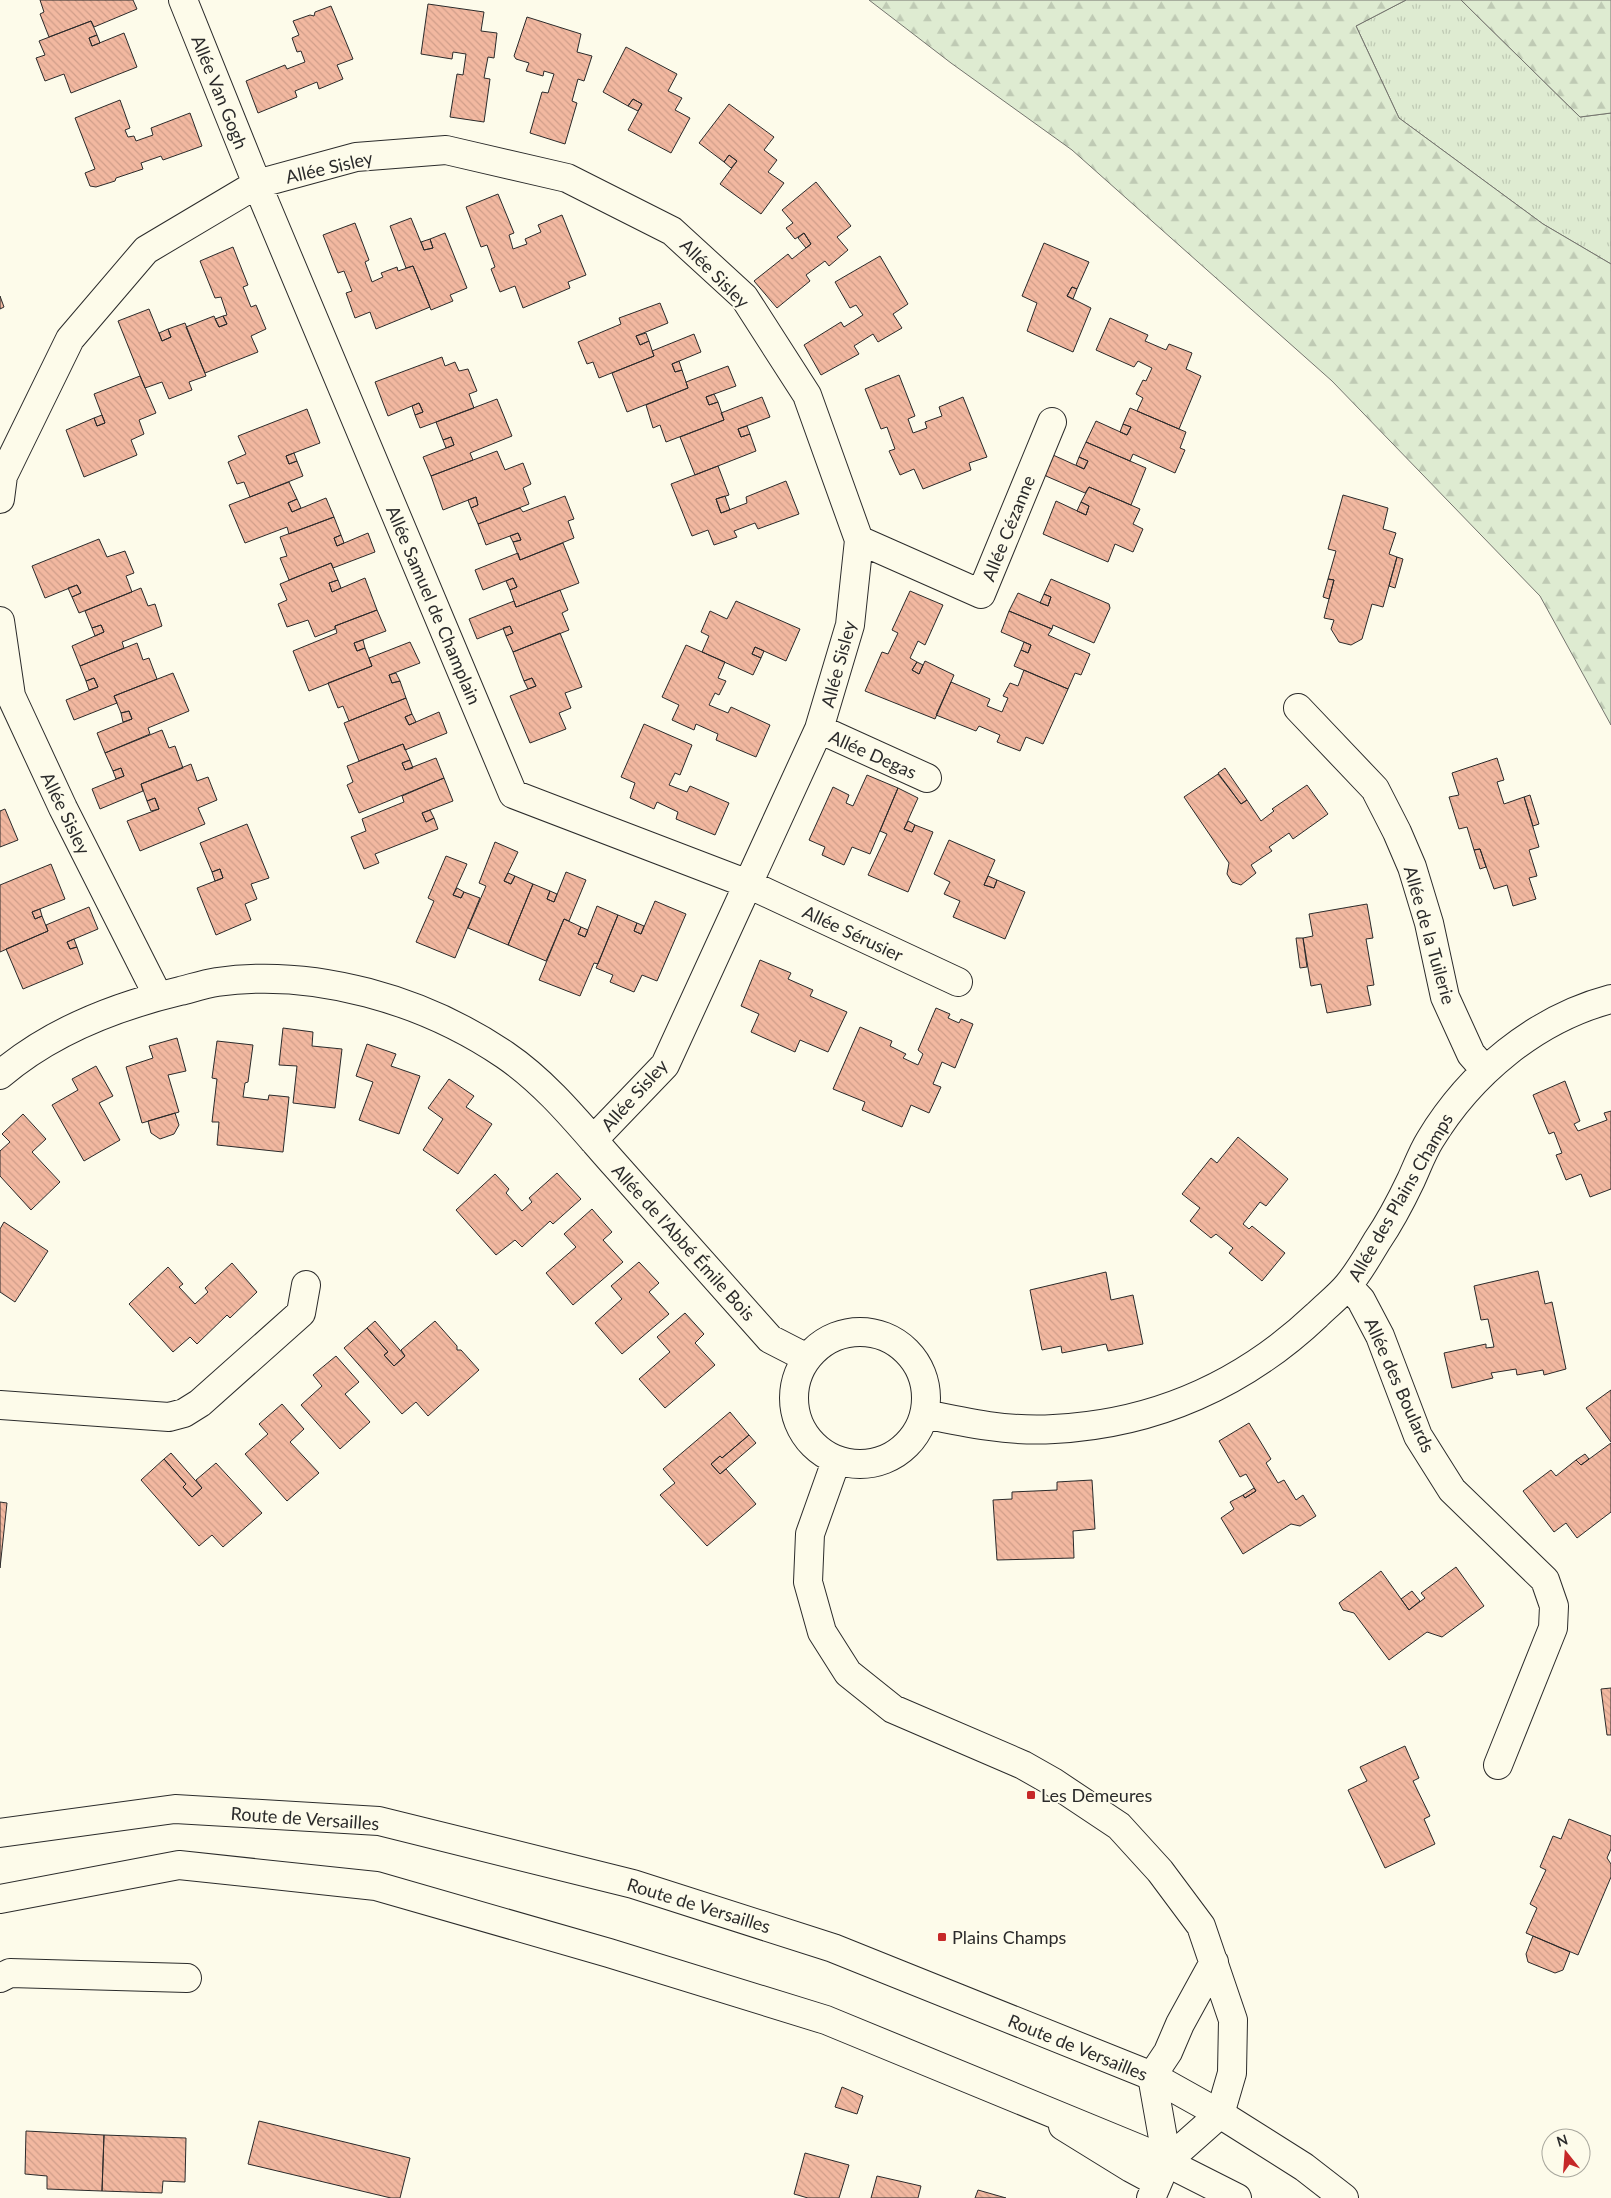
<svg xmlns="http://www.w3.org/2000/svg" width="1611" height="2198" font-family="Lato,sans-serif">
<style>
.grass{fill:url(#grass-tufts);stroke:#74746e}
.forest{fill:url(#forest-firs);stroke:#74746e}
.building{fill:url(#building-back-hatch);stroke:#2b2b2b}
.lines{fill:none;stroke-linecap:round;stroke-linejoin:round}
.street-casing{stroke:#2b2b2b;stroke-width:30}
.primary-casing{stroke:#2b2b2b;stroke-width:30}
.street{stroke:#fdfbea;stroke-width:28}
.primary{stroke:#fdfbea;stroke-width:28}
.poi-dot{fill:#c62828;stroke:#fdfbea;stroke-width:2}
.labels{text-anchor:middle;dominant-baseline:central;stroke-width:4;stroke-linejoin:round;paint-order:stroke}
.street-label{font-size:18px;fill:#2b2b2b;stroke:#fdfbea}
.poi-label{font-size:18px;fill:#2b2b2b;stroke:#fdfbea;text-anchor:start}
</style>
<defs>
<pattern id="grass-tufts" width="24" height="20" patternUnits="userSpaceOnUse" patternTransform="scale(1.25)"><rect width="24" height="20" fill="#deebd1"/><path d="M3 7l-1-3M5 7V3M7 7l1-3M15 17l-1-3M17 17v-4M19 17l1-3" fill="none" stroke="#bfcab4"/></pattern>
<pattern id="forest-firs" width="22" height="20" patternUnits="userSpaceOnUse" patternTransform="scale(1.25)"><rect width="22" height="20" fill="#deebd1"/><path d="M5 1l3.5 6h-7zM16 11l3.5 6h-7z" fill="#bfcab4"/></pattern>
<pattern id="building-back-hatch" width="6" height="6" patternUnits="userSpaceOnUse" patternTransform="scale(1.25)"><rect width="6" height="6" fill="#f2b8a0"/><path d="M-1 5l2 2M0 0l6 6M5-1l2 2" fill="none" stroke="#d09e8a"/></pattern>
</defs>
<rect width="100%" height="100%" fill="#fdfbea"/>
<path class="grass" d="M1406,0H1461L1580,117L1611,113V264L1543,224L1399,118L1356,26Z"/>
<path class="forest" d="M869,0H1406L1356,26L1399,118L1543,224L1611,264V725L1540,596L1332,381L1072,150L951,63Z
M1461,0H1611V113L1580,117Z"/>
<path class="building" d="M40,0H133L137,9L94,27L91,21L49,37L40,14L44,12Z
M428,4L484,12L481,31L497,33L494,58L488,57L484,78L490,79L484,122L450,117L457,74L463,75L466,54L453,52L452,59L421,54Z
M331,6L353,59L337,65L343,79L319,89L317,82L295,91L297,97L258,113L246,81L285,65L287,69L305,62L301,51L297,52L292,38L299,35L293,21L310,15L314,16L315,12Z
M527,17L581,34L577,52L592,56L584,81L578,79L572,101L577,103L565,144L530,133L542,92L548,93L554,74L544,71L543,76L526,71L529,63L516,59L514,56Z
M91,21L97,35L89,38L92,46L124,33L137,67L71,93L64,74L45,81L36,58L45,55L39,41Z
M97,35L100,43L92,46L89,38Z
M626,47L677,74L668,91L682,98L675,110L690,118L671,153L628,130L642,104L633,99L628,106L603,92Z
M633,99L642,104L638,111L628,106Z
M120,100L130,128L125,130L128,137L134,136L136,141L153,135L151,128L190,113L202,146L163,160L161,156L141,163L143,169L116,178L115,181L96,187L90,186L85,173L95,169L75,118Z
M729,104L774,137L764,150L777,160L768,172L784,183L761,214L720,184L737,161L729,155L724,162L699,143Z
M729,155L737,161L731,168L724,162Z
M816,182L851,226L837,237L848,250L829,266L825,261L806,275L810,281L777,308L754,281L788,254L792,259L811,244L804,233L795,239L786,228L793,223L782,210Z
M498,194L514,233L509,235L513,249L527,244L525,239L541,232L538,225L562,215L586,275L568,282L570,288L523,308L515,286L500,292L491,269L495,267L487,245L481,247L466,207Z
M411,218L424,250L433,248L430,239L445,233L467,288L450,295L453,301L431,310L413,266L406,268L390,226Z
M355,223L369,260L365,262L372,282L383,277L381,273L397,267L398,271L413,266L430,307L376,329L370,312L355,318L346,293L352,291L344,271L338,273L323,235Z
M804,233L811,244L806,248L798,238Z
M430,239L433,248L424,250L421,242Z
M1044,243L1089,262L1077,289L1072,287L1067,296L1091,308L1073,352L1027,331L1037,303L1022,296Z
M233,247L248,285L243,287L251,307L256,305L266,329L251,336L258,352L205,373L186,327L214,316L219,327L227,324L223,316L227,315L221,297L215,298L200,261Z
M880,256L908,304L893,314L902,328L878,342L873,334L854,346L859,354L821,375L804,345L841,322L844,327L863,315L856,305L850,308L835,282Z
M1072,287L1077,289L1073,299L1067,296Z
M0,296L4,307L0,309Z
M660,303L668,323L636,336L640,345L649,341L654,356L599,378L593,362L587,364L578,342L621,324L619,318Z
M149,309L162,341L171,337L168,329L185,323L206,376L189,382L192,390L169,399L162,382L145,388L118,321Z
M223,316L227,324L219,327L215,319Z
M1110,318L1148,335L1145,341L1166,350L1169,344L1192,353L1186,369L1201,376L1179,429L1137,411L1143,398L1136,394L1143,380L1146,381L1152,368L1138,361L1134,367L1096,350Z
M168,329L171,337L162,341L159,333Z
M646,333L649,341L640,345L636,336Z
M694,334L701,352L672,364L675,372L682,370L688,388L627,412L612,373L654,356L652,351Z
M442,357L445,366L455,362L459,371L468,369L477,391L469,394L474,408L420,428L415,415L423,412L419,403L388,416L375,382Z
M679,361L682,370L675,372L672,364Z
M728,366L736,386L706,397L709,405L718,402L724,420L666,442L660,425L653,428L646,405L688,388L686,382Z
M899,375L915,416L908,419L913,433L927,428L925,422L942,416L939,407L963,397L987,457L969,463L971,470L923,489L914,469L900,475L889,451L895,449L887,427L881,429L865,389Z
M140,376L156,413L139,420L144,434L131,440L137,455L84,477L66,430L94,418L97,426L105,423L94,394Z
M714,394L718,402L709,405L706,397Z
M762,397L770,417L738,429L741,437L750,434L756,451L695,475L680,437L724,420L721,413Z
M497,399L512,436L470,453L473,460L431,476L423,457L454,445L451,437L443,440L436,422Z
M419,403L423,412L415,415L412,406Z
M1130,408L1186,432L1180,448L1185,450L1175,473L1133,454L1130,461L1086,442L1096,421L1127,435L1131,427L1123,424Z
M307,409L320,443L286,456L289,464L297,461L303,476L250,497L244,482L237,484L228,462L246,454L238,436Z
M102,415L105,423L97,426L94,418Z
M1123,424L1131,427L1127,435L1120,432Z
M747,426L750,434L741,437L738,429Z
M451,437L454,445L446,448L443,440Z
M1086,442L1146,468L1131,505L1089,487L1085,493L1046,476L1045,473L1053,455L1084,469L1088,461L1079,457Z
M497,451L505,470L523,463L531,484L523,488L529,504L478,524L471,508L478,505L476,497L443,510L431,476Z
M294,453L297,461L289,464L286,456Z
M1079,457L1088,461L1084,469L1076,465Z
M718,466L729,495L716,499L721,513L747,503L746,497L786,481L799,514L758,529L755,523L734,531L737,537L714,545L708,530L692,536L671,484Z
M289,482L297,499L288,503L292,512L326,498L334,517L289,534L287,527L245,543L229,505Z
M1089,487L1140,509L1133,524L1143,529L1133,552L1115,544L1108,562L1043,534L1056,501L1086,515L1089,506L1081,502Z
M1343,495L1388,508L1383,529L1396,533L1389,554L1397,557L1383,607L1372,604L1362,639L1351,645L1339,642L1331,629L1334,620L1324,618L1334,580L1328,579L1336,551L1328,549Z
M565,496L574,519L568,521L574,538L520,560L513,542L521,540L518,533L486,545L478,524L520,508L523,512Z
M725,496L730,510L721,513L716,499Z
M476,497L478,505L471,508L468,500Z
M297,499L301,508L292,512L288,503Z
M1081,502L1089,506L1086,515L1077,511Z
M334,517L341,535L334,538L337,546L368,533L375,552L333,568L331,563L289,580L280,558L287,556L280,537Z
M518,533L521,540L513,542L510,536Z
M341,535L344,543L337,546L334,538Z
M99,539L107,557L125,551L134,573L126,576L132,592L79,613L72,597L81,593L77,585L45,598L32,566Z
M563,543L579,583L519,606L516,607L510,590L517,587L513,578L483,590L475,570L518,553L520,560Z
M1397,557L1403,559L1395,588L1389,586Z
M331,563L338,580L329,583L332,592L365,578L377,610L335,626V629L315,637L308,620L287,627L278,604L287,600L280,584Z
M513,578L517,587L510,590L506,581Z
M1051,579L1109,604L1110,608L1094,643L1053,625L1052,629L1009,611L1018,593L1048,606L1051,597L1044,594Z
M1328,579L1334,580L1329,599L1323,597Z
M338,580L341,588L332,592L329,583Z
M77,585L81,593L72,597L68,588Z
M141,588L148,606L155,604L162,626L122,642L124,648L80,666L72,646L104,632L101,625L92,628L85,611Z
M560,590L568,610L562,613L569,630L513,652L506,636L513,633L510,626L477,639L469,619L514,601L516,607L519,606Z
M910,591L943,605L925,645L918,641L910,658L917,662L912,670L919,674L925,661L954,675L935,719L865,691L882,652L888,654L898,633L892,630Z
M1044,594L1051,597L1048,606L1040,603Z
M736,601L800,629L786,661L755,647L752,654L761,658L753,675L702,652L709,636L701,632L710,611L727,619Z
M377,610L386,631L354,643L357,651L365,648L372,666L309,691L293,651L337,633L335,626Z
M1009,611L1052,629L1048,635L1090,654L1081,675L1075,673L1068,689L1014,666L1021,650L1028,653L1031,645L1001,632Z
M101,625L104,632L95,636L92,628Z
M510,626L513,633L506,636L503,628Z
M560,633L582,687L565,693L571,708L559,713L566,729L530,743L510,696L536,686L532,678L524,681L513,652Z
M363,640L365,648L357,651L354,643Z
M410,642L420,663L389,675L392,683L400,681L406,698L349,721L343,706L338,708L328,683L372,666L369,658Z
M1024,642L1031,645L1028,653L1021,650Z
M137,643L143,660L149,658L157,679L114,696L117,703L74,720L66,700L98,687L94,678L86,681L80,666Z
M686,645L725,662L718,678L726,681L719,695L715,693L709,705L728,713L731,707L770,725L756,757L716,740L718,734L696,724L694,730L672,720L679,705L662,697Z
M755,647L764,651L761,658L752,654Z
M917,662L923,665L919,674L912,670Z
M1024,670L1068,689L1043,744L1026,737L1020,751L997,742L1000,735L979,726L976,731L936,715L951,682L990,699L987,706L1002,712L1008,698L1003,696L1010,683L1018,686Z
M173,673L189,711L148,728L150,734L105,753L97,733L132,719L129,711L121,713L114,696Z
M396,673L400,681L392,683L389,675Z
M94,678L98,687L89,690L86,681Z
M532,678L536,686L528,689L524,681Z
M406,698L412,714L405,717L409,725L439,712L447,733L405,750L403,744L359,761L344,723Z
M129,711L132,719L123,722L121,713Z
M412,714L416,722L409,725L405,717Z
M644,724L692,745L680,775L675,773L669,785L687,792L690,786L729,803L715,835L676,819L678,812L657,802L654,809L630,798L635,783L621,777Z
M162,730L169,748L175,746L183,768L141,784L143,791L100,809L92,789L124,776L121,768L113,771L105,753Z
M403,744L410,760L402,763L405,770L436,758L444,778L359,813L347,785L353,782L347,766Z
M1497,758L1504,780L1497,782L1504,804L1524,797L1539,847L1529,850L1537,876L1529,878L1536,899L1513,906L1507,885L1494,889L1480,849L1474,850L1467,827L1459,829L1449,797L1459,795L1452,773Z
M410,760L413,768L405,770L402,763Z
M191,764L197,781L208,777L217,800L198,808L205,824L140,851L127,821L159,809L155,798L147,801L141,784Z
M121,768L124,776L116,779L113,771Z
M1225,768L1247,800L1241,804L1218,773Z
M1218,774L1241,804L1247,800L1261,821L1274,811L1272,809L1307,785L1328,814L1293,839L1289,833L1269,847L1272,851L1251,865L1256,873L1241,885L1232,882L1227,874L1229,863L1184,797Z
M867,775L898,788L870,854L852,847L844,865L822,855L825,847L809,840L833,787L849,795L846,803L853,806Z
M444,778L453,801L422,813L426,822L434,818L438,829L375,854L379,863L364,869L351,837L366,831L362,819L404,802L402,796Z
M898,788L918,798L904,829L912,832L915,825L933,832L908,892L868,875L887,834L880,831Z
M1530,795L1539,824L1533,826L1524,797Z
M155,798L159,809L151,811L147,801Z
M5,809L18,840L0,847V811Z
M430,810L434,818L426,822L422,813Z
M908,821L915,825L912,832L904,829Z
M247,824L269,878L251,884L257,899L245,904L251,920L216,935L197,888L223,878L220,869L212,872L200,843Z
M949,840L995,860L984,885L994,888L997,880L1025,892L1005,939L953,917L960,901L944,894L950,882L934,874Z
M495,842L518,852L504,881L511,884L515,876L533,884L508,945L468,928L486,886L479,883Z
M1480,849L1486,867L1480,869L1474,850Z
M446,856L467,864L453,895L461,898L464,892L480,898L455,958L416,942L434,901L428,898Z
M51,864L65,899L32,912L35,919L42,916L48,931L0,952V885Z
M220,869L223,878L215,881L212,872Z
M566,872L586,880L569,921L564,919L546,961L508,945L533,884L550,891L547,899L554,902Z
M508,873L515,876L511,884L504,881Z
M988,876L997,880L994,888L984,885Z
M457,888L464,892L461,898L453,895Z
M550,891L557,894L554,902L547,899Z
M655,901L686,914L657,981L642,975L634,992L610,982L613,975L596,968L618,915L637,923L634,931L641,934Z
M1367,904L1373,938L1366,939L1374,985L1367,986L1371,1005L1327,1013L1321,984L1311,986L1303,938L1313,936L1309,914Z
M597,906L618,915L598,964L594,963L580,996L539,980L564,919L581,927L578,934L585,937Z
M89,907L98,929L67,942L70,949L77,947L83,964L23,989L6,949L48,931L46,925Z
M40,909L42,916L35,919L32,912Z
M637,923L644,926L641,934L634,931Z
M581,927L588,930L585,937L578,934Z
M1296,938H1303L1307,967L1300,968Z
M74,939L77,947L70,949L67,942Z
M760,960L791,973L788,979L813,990L810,996L847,1012L828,1052L800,1040L795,1052L751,1032L759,1014L741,1006Z
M936,1008L950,1014L948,1018L959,1023L961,1019L973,1024L955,1068L942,1062L933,1084L941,1087L929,1113L911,1105L902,1127L862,1110L865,1102L833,1089L860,1027L892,1041L890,1046L906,1054L903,1058L918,1065L923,1054L918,1050Z
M283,1028L313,1032L312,1046L342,1049L335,1108L293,1103L297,1066L279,1065Z
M177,1038L186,1071L168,1075L179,1112L142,1123L126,1067L153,1058L149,1046Z
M217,1041L253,1045L248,1082L245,1083L243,1097L268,1100L269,1095L289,1097L283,1152L217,1145L219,1122H212L217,1079L212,1078Z
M367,1044L396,1054L391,1066L420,1076L399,1134L359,1120L373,1082L356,1076Z
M96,1066L113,1096L99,1103L120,1140L84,1161L52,1105L78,1090L72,1079Z
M449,1079L474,1096L466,1107L492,1124L458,1174L423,1150L443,1119L428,1108Z
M1565,1081L1580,1121L1574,1124L1578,1131L1607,1120L1604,1113L1611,1111V1189L1590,1197L1581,1174L1566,1180L1556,1155L1562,1153L1554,1132L1549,1134L1533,1095Z
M175,1113L179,1125L174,1134L160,1139L151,1133L148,1121Z
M23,1114L46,1139L32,1152L60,1182L31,1210L0,1176V1151L10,1142L2,1134Z
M1238,1137L1288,1179L1266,1206L1260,1202L1243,1224L1249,1229L1252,1226L1285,1253L1262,1281L1229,1253L1233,1248L1216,1234L1211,1238L1190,1221L1200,1208L1182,1194L1211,1158L1217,1163Z
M557,1173L581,1199L553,1224L550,1221L522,1247L515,1240L496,1255L456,1210L495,1174L509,1189L506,1193L522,1211L532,1202L529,1198Z
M592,1209L612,1232L603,1240L623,1262L573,1305L546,1273L576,1247L564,1234Z
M4,1222L48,1251L15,1302L0,1292V1229Z
M639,1262L659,1283L649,1292L669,1314L622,1354L595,1323L622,1299L611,1286Z
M232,1263L257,1292L230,1318L227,1315L197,1344L190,1337L173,1352L129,1304L168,1267L183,1284L179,1287L195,1304L208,1292L205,1288Z
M1538,1271L1545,1304L1552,1302L1566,1369L1544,1375L1543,1370L1517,1375L1516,1369L1491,1373L1493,1378L1452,1388L1444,1353L1486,1344V1348L1494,1347L1488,1319L1481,1320L1474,1286Z
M1106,1272L1111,1300L1133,1295L1143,1344L1108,1351L1106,1344L1062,1353L1061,1346L1042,1350L1030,1290Z
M685,1313L704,1334L695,1343L715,1365L665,1408L639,1379L670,1352L657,1337Z
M375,1321L405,1356L394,1366L384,1355L388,1352L367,1328Z
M435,1321L457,1346V1350H461L479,1370L428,1416L416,1402L402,1414L344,1348L367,1328L388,1352L384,1355L394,1366L405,1356L401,1350Z
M336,1356L359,1382L345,1394L370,1422L340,1449L301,1405L322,1386L313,1375Z
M1611,1390V1442L1586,1408Z
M282,1404L304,1429L290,1442L319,1473L287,1501L245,1454L268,1434L259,1424Z
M730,1412L749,1435L722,1458L720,1456L711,1464L720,1474L726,1469L756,1504L707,1546L660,1495L675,1483L663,1469Z
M1249,1423L1271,1459L1266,1463L1278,1483L1284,1480L1296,1500L1303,1495L1316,1516L1300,1526L1291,1524L1243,1554L1221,1518L1234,1509L1230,1502L1243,1495L1245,1498L1256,1491L1246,1474L1240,1477L1219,1441Z
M749,1435L756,1443L720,1474L711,1464L720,1456L722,1458Z
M1611,1443V1512L1577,1538L1566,1523L1554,1532L1523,1491L1551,1470L1556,1476L1576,1460L1581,1465Z
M171,1453L202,1488L192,1497L183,1487L186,1484L164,1459Z
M1585,1454L1589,1459L1581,1465L1576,1460Z
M164,1459L186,1484L183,1487L192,1497L202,1488L196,1480L216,1463L262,1513L223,1547L212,1535L199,1546L141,1480Z
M1092,1480L1095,1529L1073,1531L1074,1558L997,1560L993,1500L1012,1499V1492L1057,1490V1482Z
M1254,1488L1256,1491L1245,1498L1243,1495Z
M0,1502L7,1503L0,1568Z
M1456,1567L1484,1606L1442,1637L1427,1632L1389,1660L1354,1613L1343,1610L1339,1603L1381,1571L1409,1610L1425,1598L1421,1593Z
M1412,1591L1420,1601L1409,1610L1401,1599Z
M1611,1688V1735H1607L1601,1689Z
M1405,1746L1419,1778L1413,1781L1430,1816L1424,1819L1435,1844L1385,1868L1348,1790L1367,1781L1360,1767Z
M1569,1819L1611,1836V1849L1607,1858L1611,1864V1877L1578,1955L1526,1933L1537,1908L1530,1904L1546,1870L1540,1867L1553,1836L1561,1839Z
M1533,1936L1570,1952L1563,1970L1555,1973L1528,1962L1526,1954Z
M842,2087L863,2096L857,2114L835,2107Z
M259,2121L410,2158L400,2198H391L248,2164Z
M26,2131L104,2135L102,2191L47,2189V2176L25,2174Z
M104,2135L186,2138L185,2182L163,2181L162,2193L102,2191Z
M805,2153L849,2165L839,2198H808L794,2194Z
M877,2176L921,2186L918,2198H871Z
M978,2190L1006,2198H975Z"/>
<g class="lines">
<defs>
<path id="street" d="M183,0L257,184L513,794L748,884L958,982
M0,499L3,476L70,339L146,250L257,184L356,157L446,150L567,178L672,231L744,297L807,395L859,540L850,625L819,729L665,1065L593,1140
M859,540L981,594L1052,422
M0,621L11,696L63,808L158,996
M1298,708L1375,789L1397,832L1412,867L1429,923L1445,997L1471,1054L1485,1070
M819,729L927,778
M0,1075C50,1032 117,1006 180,991C192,988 205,984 217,982C315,968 424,1000 505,1055C549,1085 582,1128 617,1167C668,1225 719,1282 770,1339L807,1358
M1348,1286L1361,1300L1380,1336L1418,1436L1452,1490L1545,1580L1554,1606L1553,1628L1498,1765
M794 1398a66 66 0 1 1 132 0a66 66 0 1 1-132 0Z
M0,1405L169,1417L184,1413L200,1403L301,1313L306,1285
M925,1414C967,1423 1010,1432 1054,1429C1155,1424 1244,1384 1317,1315C1327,1305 1339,1296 1348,1285C1359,1272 1368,1256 1377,1241C1390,1222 1401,1201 1411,1180C1417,1167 1422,1153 1430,1140C1470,1074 1535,1019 1611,999
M836,1461L810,1534L808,1582L822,1632L848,1673L893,1709L1023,1765L1053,1782L1119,1826L1160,1871L1201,1926L1233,2020L1232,2073L1220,2114L1167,2161L1151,2198
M0,1978L10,1973L187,1978
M1063,2126L1131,2168L1157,2182
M1167,2161L1152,2076L1168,2052L1180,2024L1214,1962"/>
<path id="primary" d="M0,1833L175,1809L379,1821L633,1884L833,1948L1152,2076L1220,2114L1304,2167L1344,2198
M0,1899L179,1865L376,1886L609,1953L826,2020L1142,2150L1237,2198"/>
</defs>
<use href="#street" class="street-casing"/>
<use href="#primary" class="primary-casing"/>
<use href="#street" class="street"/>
<use href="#primary" class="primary"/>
</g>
<g class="poi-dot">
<rect x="1026" y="1790" width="10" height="10" rx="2.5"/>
<rect x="937" y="1932" width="10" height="10" rx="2.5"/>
</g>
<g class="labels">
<g class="street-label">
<text transform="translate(220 92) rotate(68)">Allée Van Gogh</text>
<text transform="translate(329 167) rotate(-13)">Allée Sisley</text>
<text transform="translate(715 273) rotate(45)">Allée Sisley</text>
<text transform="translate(1008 528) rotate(-68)">Allée Cézanne</text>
<text transform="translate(434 605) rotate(67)">Allée Samuel de Champlain</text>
<text transform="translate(838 664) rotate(-75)">Allée Sisley</text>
<text transform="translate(873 754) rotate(24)">Allée Degas</text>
<text transform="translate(66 813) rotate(64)">Allée Sisley</text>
<text transform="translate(853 933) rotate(25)">Allée Sérusier</text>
<text transform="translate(1430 935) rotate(74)">Allée de la Tuilerie</text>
<text transform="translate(634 1095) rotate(-48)">Allée Sisley</text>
<text transform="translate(1400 1197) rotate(-60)">Allée des Plains Champs</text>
<text transform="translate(684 1242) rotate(48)">Allée de l'Abbé Émile Bois</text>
<text transform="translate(1400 1385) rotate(66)">Allée des Boulards</text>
<text transform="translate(305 1818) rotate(4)">Route de Versailles</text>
<text transform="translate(699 1905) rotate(17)">Route de Versailles</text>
<text transform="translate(1078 2047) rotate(22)">Route de Versailles</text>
</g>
<g class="poi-label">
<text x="1041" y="1795">Les Demeures</text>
<text x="952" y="1937">Plains Champs</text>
</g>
</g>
<g transform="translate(1566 2153) rotate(343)"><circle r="24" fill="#fdfbea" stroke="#a9a89e"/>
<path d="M0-4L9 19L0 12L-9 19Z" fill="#c62828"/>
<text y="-8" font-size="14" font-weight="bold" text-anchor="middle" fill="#2b2b2b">N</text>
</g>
</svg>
